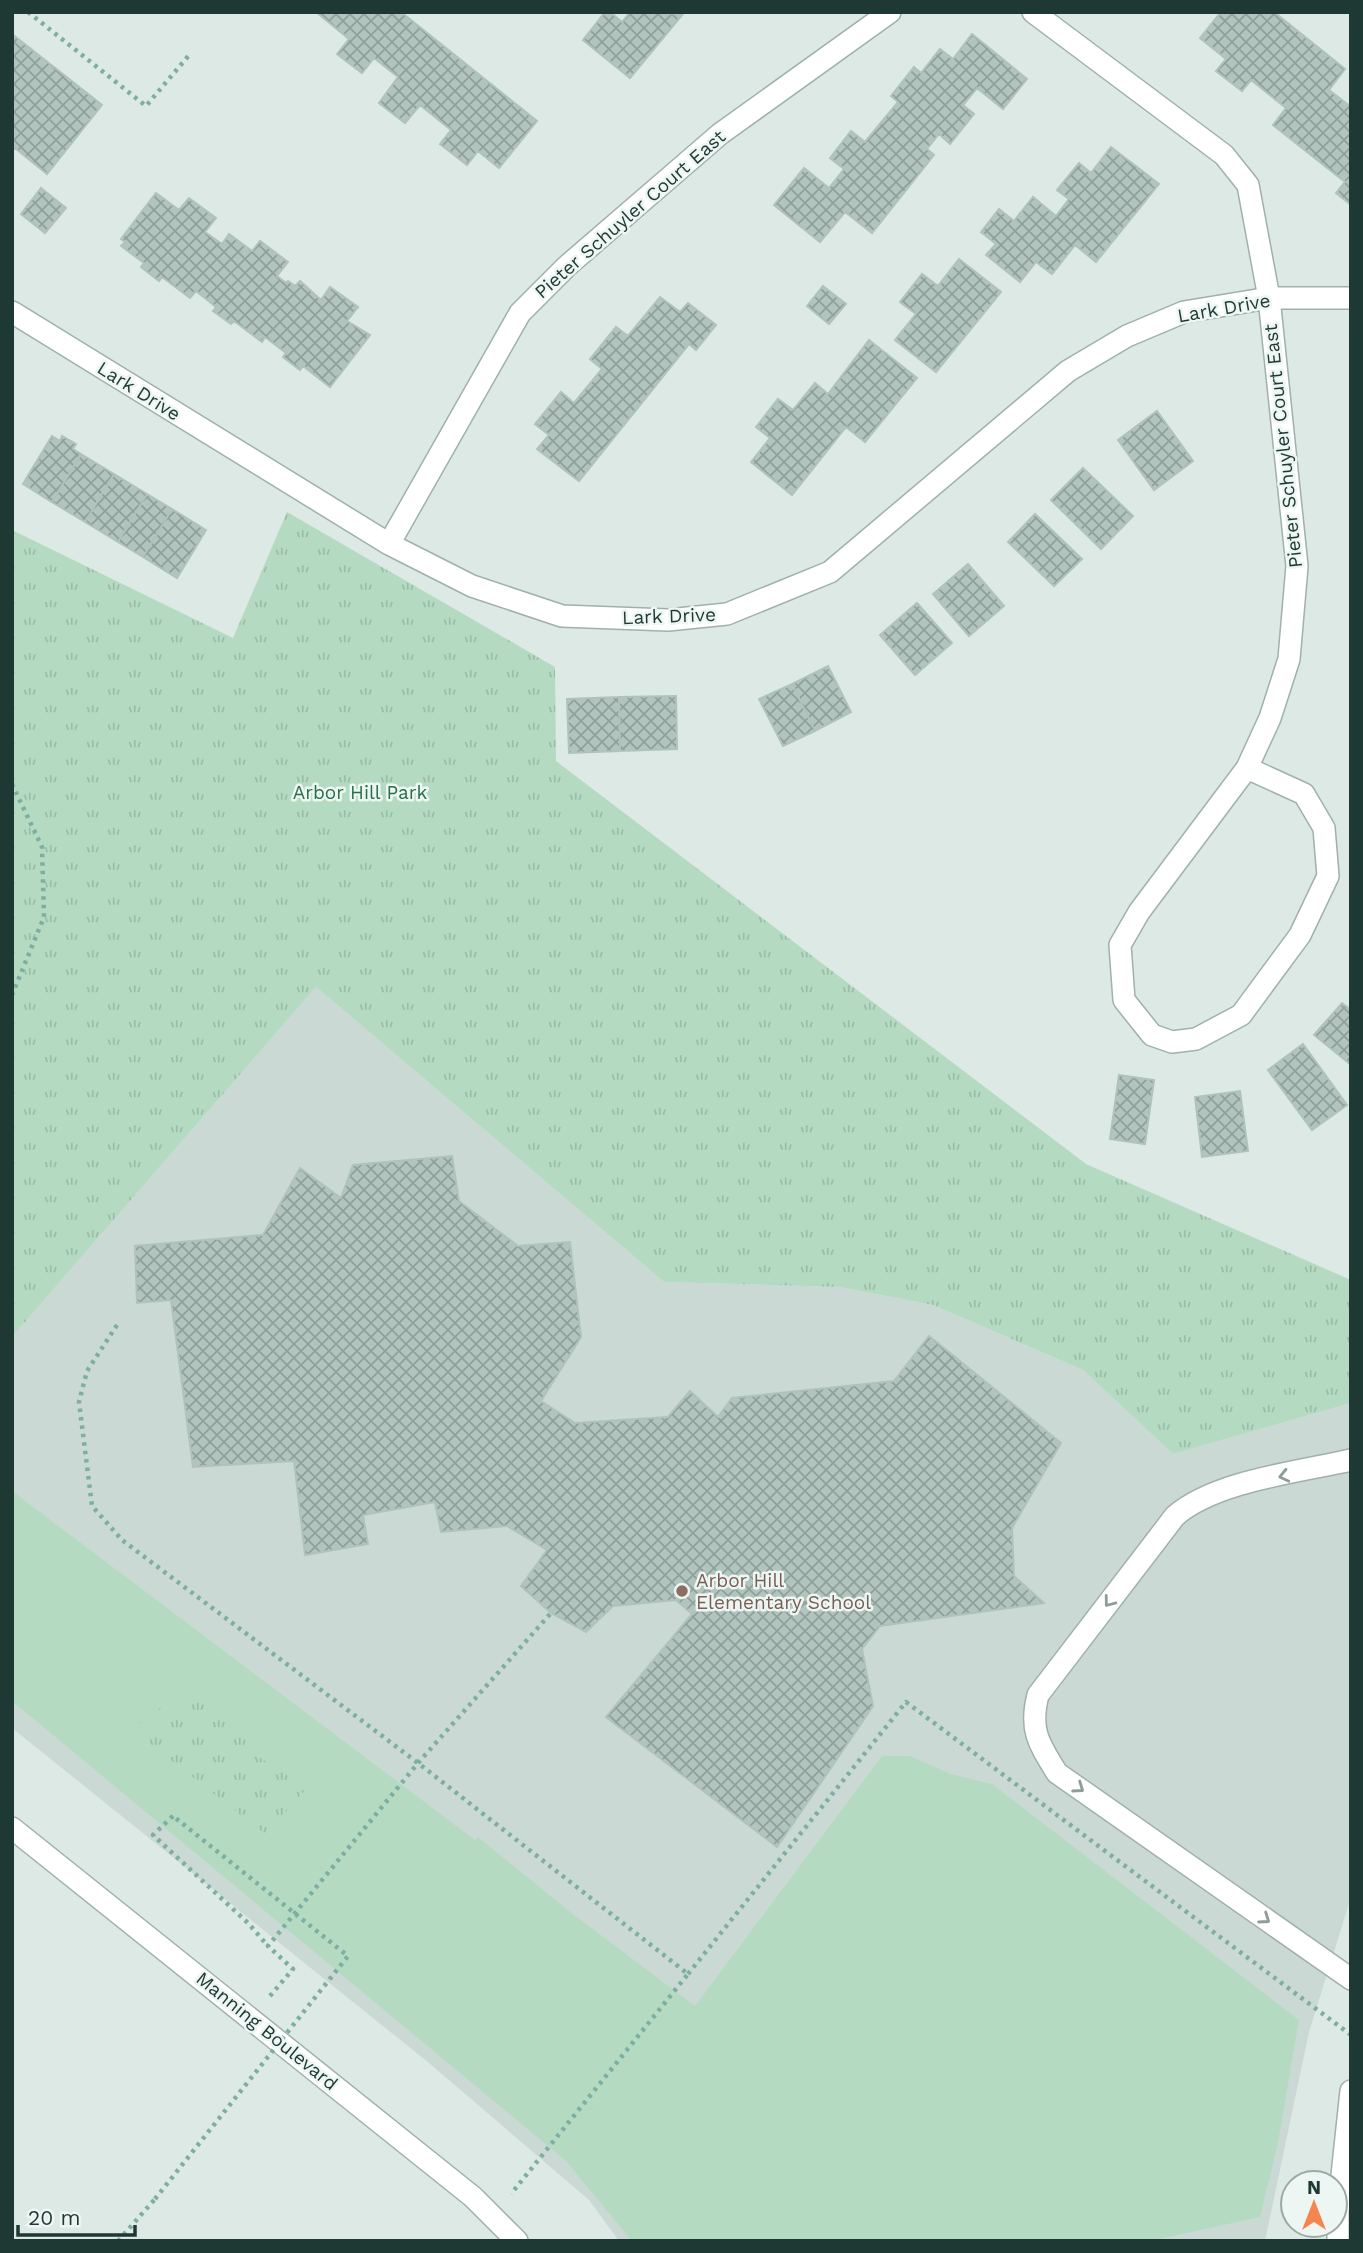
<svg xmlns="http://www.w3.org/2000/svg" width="1363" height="2253" font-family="'Work Sans',sans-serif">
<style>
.built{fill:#cbd9d4}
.grass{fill:#b4dbc2}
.park{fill:url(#park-tufts)}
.building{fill:url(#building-cross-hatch);stroke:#afc3bc;stroke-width:2}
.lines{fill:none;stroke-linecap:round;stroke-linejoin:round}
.minor-casing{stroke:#a0b0ac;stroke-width:24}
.path{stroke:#7caea2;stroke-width:4.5;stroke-dasharray:3.5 5;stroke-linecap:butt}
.minor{stroke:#fff;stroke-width:21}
.path-bridge{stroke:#7caea2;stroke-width:4.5;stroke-dasharray:3.5 5;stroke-linecap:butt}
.oneway{stroke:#8e9c9a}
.education-dot{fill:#8d6e63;stroke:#edf6f2;stroke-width:2.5}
.labels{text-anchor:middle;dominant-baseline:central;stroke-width:5;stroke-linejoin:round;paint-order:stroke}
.street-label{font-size:19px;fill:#1e3834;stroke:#edf6f2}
.park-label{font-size:19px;fill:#28704a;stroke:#edf6f2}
.education-label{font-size:19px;fill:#785e54;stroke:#edf6f2;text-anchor:start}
</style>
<defs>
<pattern id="park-tufts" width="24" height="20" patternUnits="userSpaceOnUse" patternTransform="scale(1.75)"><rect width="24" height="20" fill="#b4dbc2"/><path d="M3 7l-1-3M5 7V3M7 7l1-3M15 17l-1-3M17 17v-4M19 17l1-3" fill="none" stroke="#9abda7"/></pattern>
<pattern id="building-cross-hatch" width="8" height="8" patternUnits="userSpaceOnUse" patternTransform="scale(1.75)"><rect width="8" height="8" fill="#b2c4be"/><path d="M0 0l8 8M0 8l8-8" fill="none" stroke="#90a09b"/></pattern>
</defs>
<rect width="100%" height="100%" fill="#dde9e5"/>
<path class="built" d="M316,987L664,1282L839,1287L933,1305L1083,1370L1173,1454L1351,1403V1897L1309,2032L1265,2241H619L589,2200L429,2063L12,1728V1337Z"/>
<path class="grass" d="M12,1491L475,1840L478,1837L569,1911L695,2006L882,1756H910L951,1774L992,1784L1299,2020L1278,2143L1260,2217L1150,2241H632L566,2161L12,1701Z"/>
<path class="park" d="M287,512L555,667L556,761L1086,1164L1351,1280V1403L1173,1454L1083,1370L933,1305L839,1287L664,1282L316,987L12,1337V530L233,638Z
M212,1690L255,1730L259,1757L307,1788L265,1834L143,1738L139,1716Z"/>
<path class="building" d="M316,12H401L537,121L499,168L478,151L467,165L440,144L451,130L420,105L405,123L379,103L398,77L374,58L362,73L337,54L349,39Z
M605,12H610L622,22L630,12L683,14L630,78L583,40Z
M1221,12H1274L1345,69L1329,90L1351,107V205L1336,193L1345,182L1273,125L1286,108L1251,80L1242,91L1216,71L1226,59L1200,38Z
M12,34L102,105L47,174L15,148L12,151Z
M972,34L1027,79L1003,109L977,88L963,105L974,114L950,144L939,134L927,149L934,155L872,233L845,212L820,242L774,205L804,168L829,188L844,169L830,158L851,131L865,142L898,102L891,96L914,67L921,73L940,49L953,59Z
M1111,147L1159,184L1096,262L1075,245L1052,274L1036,262L1020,282L986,255L996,244L981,232L999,209L1014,221L1033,197L1056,216L1069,199L1057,190L1079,163L1091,173Z
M41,188L66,208L45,233L21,214Z
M156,193L179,210L189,198L216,218L205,232L222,244L229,234L252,251L260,241L288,262L277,276L286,283L288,281L295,286L300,281L321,300L330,287L358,307L347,321L370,335L330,387L303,366L300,370L283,357L286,353L265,337L262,342L234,321L231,324L213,311L216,307L196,291L190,298L162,277L159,281L141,267L144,263L121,246L125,242L121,239Z
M959,259L1001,292L936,372L895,340L916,314L900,302L922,274L938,286Z
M823,286L846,304L829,324L807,306Z
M660,297L680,312L688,303L716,325L696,350L689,344L579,481L537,449L549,435L535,424L561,392L574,403L602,369L590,359L616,327L628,336Z
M869,340L917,378L865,442L846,427L792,495L751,462L770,438L756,427L778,399L793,410L815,383L828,394Z
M1157,411L1193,461L1154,490L1118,440Z
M52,436L60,441L62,436L76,444L73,449L81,454L52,502L23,484Z
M81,454L114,474L85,522L52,502Z
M1083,468L1133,516L1101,549L1051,500Z
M114,474L147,494L118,542L85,522Z
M147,494L172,509L143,557L118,542Z
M172,509L206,530L177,578L143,557Z
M1035,514L1082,559L1054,586L1008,542Z
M968,564L1004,606L969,636L933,594Z
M917,603L952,643L915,675L880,635Z
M828,666L851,712L815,731L792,684Z
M792,684L815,731L783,746L759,699Z
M676,696L677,749L620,751L619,697Z
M619,697L620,751L569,753L567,699Z
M1342,1003L1351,1010V1065L1314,1035Z
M1303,1044L1347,1105L1312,1130L1268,1070Z
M1119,1075L1154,1080L1145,1144L1110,1139Z
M1240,1091L1248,1151L1202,1157L1195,1097Z
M452,1156L459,1201L518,1246L570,1242L581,1337L541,1401L575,1423L668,1417L690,1391L718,1417L732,1398L894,1381L929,1336L1061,1443L1012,1528L1014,1576L1044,1603L880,1626L862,1649L873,1706L777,1847L606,1717L692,1614L676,1600L613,1606L586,1632L551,1613L521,1586L547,1550L507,1526L441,1532L435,1502L363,1515L368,1544L305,1555L294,1461L193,1467L171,1300L137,1303L135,1246L263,1235L300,1168L341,1198L353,1165Z"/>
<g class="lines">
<defs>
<path id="minor" d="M1033,12L1224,155L1248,185L1269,298L1297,566L1289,659L1270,718L1247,768L1139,912L1120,945L1124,1000L1152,1035L1172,1042L1196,1039L1241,1015L1300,935L1328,876L1324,828L1304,794L1247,768
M12,312L389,544L472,586L562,616L668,620L727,614L830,572L1068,371L1127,336L1184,312L1269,298H1351
M389,544L520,313L567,266L720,134L890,12
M1351,1460C1298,1472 1215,1481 1175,1516L1038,1695C1029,1730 1039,1744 1057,1773L1351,1979
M12,1828L473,2197L517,2241
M1338,2241V2212L1351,2091"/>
</defs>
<use href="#minor" class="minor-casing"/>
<path class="path" d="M28,12L146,106L190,54
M12,784L42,847L44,917L12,995
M117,1325L87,1371L79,1402L92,1506L122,1540L418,1763L688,1974L511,2194
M173,1816L153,1835L248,1923L268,1946
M688,1974L906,1702L1351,2035
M270,1996L293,1969L268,1946L418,1763L551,1613
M118,2241L155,2199"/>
<use href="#minor" class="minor"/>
<path class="path-bridge" d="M155,2199L348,1956L173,1816"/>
</g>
<defs><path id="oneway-chevron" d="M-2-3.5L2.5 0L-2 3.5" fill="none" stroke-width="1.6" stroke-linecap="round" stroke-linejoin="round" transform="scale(1.75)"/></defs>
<g class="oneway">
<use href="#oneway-chevron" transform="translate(1284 1476) rotate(167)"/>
<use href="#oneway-chevron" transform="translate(1109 1602) rotate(127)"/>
<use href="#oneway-chevron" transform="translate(1079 1788) rotate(35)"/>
<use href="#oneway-chevron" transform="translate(1265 1919) rotate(35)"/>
</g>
<circle class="education-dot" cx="682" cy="1591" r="7"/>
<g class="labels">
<g class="street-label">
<text transform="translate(630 214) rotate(-41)">Pieter Schuyler Court East</text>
<text transform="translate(1224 308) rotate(-10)">Lark Drive</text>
<text transform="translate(139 391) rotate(32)">Lark Drive</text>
<text transform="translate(1283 446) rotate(-96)">Pieter Schuyler Court East</text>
<text transform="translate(669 616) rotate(-2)">Lark Drive</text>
<text transform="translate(267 2031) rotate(39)">Manning Boulevard</text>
</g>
<g class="park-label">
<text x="360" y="792">Arbor Hill Park</text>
</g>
<g class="education-label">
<text x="696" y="1580">Arbor Hill<tspan x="696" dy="22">Elementary School</tspan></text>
</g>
</g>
<rect width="1363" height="2253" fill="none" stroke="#1e3834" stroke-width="28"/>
<g transform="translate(1314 2204)"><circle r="33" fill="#edf6f2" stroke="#9aaaa6" stroke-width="2"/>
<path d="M0-5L12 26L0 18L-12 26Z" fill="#f5854f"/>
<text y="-10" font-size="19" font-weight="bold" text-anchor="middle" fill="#1e3834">N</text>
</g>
<path d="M18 2225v10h117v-10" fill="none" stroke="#1e3834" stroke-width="3.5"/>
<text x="28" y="2225" font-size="21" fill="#1e3834" stroke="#edf6f2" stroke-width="5" paint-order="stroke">20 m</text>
</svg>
